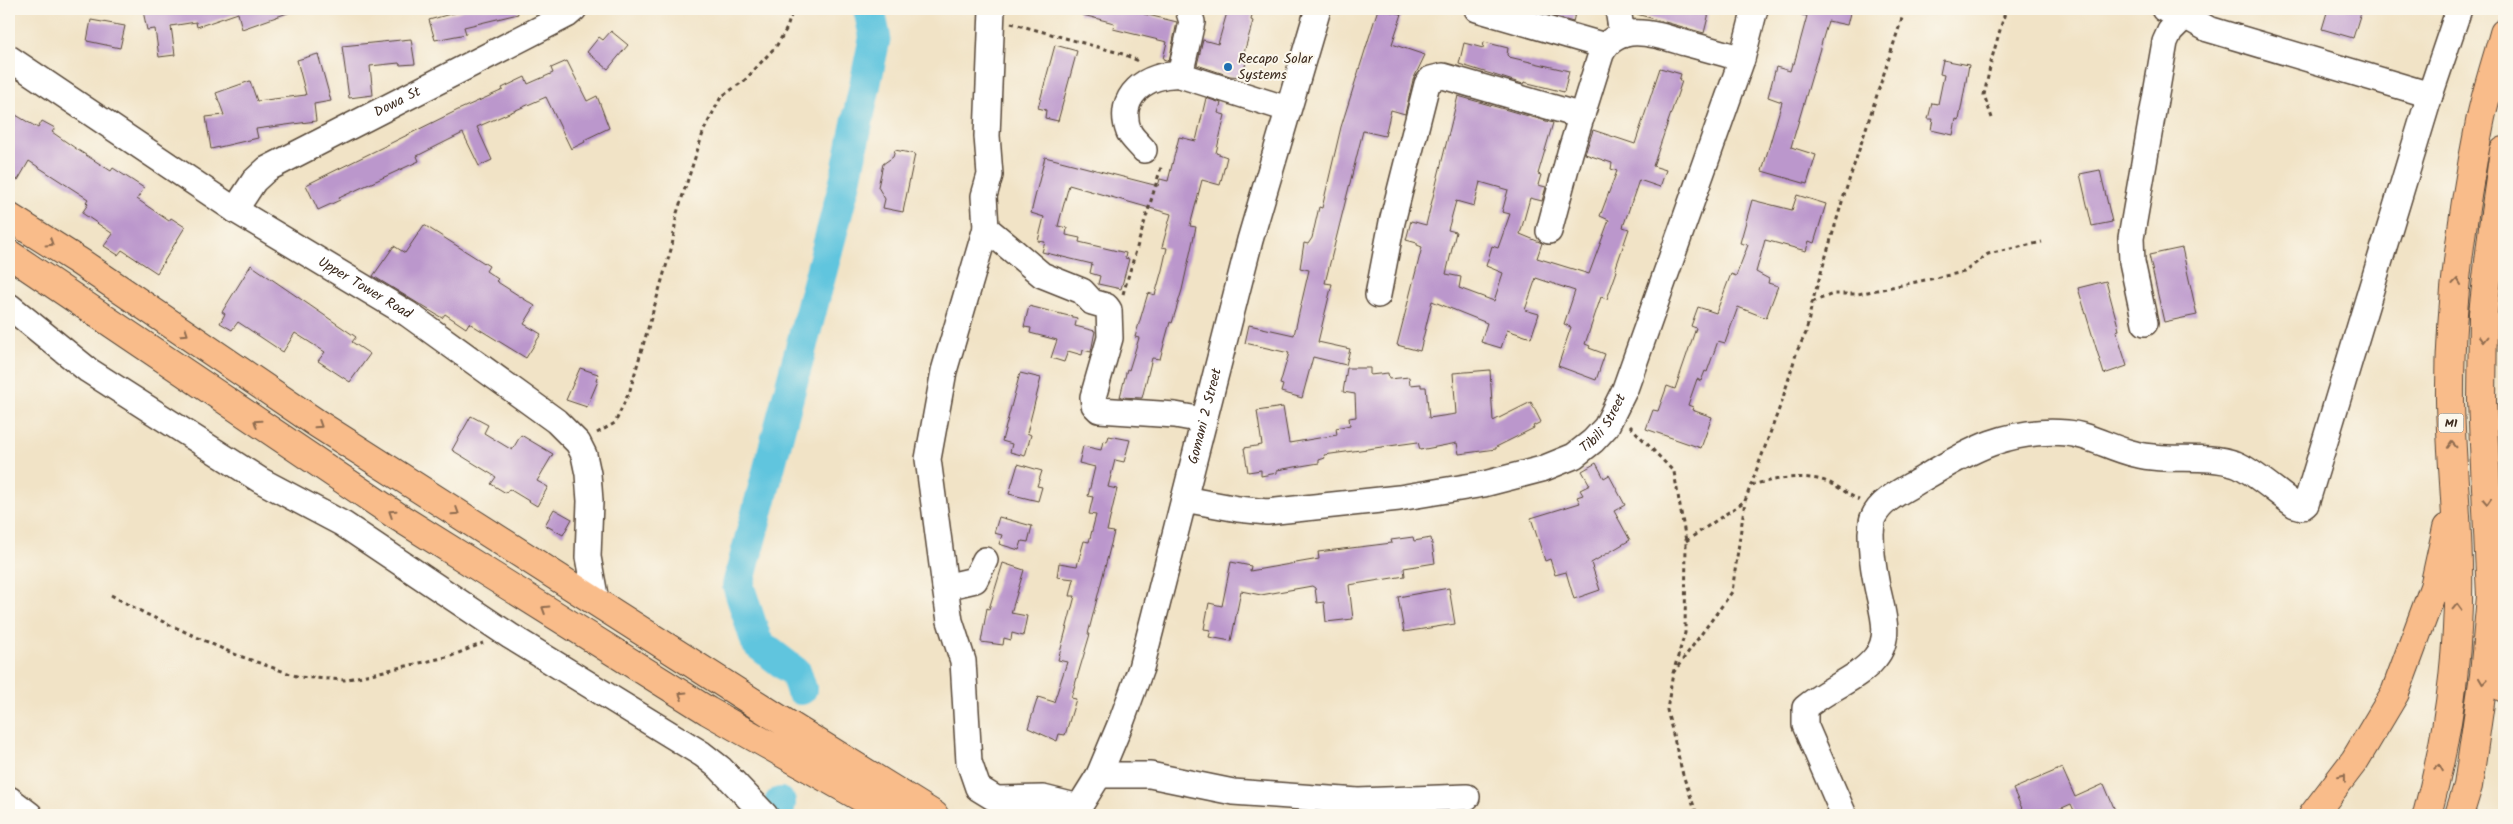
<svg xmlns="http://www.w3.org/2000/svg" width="2513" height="824" font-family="Kalam,sans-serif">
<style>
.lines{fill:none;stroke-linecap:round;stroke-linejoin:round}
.river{stroke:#61c5de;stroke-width:32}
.building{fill:#bb97cc;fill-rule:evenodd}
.minor-casing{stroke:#564637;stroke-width:28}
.major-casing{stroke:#564637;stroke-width:30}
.highway-casing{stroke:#564637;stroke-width:30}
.path{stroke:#564637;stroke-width:3;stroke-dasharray:4 4;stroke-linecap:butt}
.minor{stroke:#fff;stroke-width:25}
.major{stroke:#f9bc8a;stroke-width:28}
.highway{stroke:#f9bc8a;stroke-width:28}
.oneway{stroke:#906c4f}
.poi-dot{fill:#1f6fb2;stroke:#fbf7ec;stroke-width:2}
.labels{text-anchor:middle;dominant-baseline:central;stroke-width:4;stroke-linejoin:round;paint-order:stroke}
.shield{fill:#fbf7ec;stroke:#75685c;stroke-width:1}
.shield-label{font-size:12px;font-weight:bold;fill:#3b2a1e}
.poi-label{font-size:14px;fill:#3b2a1e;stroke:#fbf7ec;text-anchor:start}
.street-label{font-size:14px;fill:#3b2a1e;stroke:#fbf7ec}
</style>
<rect width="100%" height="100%" fill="#fbf7ec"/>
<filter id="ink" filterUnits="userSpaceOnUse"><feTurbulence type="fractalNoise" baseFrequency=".02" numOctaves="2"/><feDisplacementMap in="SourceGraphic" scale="10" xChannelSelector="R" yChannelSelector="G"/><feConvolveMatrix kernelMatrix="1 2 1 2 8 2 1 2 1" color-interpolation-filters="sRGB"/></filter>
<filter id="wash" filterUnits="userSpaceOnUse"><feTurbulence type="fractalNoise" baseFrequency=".0096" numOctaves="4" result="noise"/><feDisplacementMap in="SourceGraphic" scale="20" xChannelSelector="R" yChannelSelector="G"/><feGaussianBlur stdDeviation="1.12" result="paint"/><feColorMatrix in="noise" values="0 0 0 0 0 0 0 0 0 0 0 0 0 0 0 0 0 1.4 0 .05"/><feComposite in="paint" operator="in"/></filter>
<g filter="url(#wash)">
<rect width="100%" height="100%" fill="#f1e3c6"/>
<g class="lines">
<path class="river" d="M801,689L796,673L757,643L738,585L844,186L875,37L869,9
M778,813L780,803"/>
</g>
<g id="blocks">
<path class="building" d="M156,9H296V10L242,29L238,13L197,27L196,22L171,26L175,55L159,57L155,29L147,30L143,11Z
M468,9H517L518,14L464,27L466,34L435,40L429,20Z
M1079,9H1146L1144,14L1177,22L1169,61L1163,59L1167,42L1113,29L1114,23L1079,14Z
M1228,9H1243L1253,12L1251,20L1253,21L1242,60L1246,61L1243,77L1230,76L1197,65L1203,40L1218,44Z
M1378,9L1402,14L1392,44L1425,55L1413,80L1405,114L1391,110L1385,136L1363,131L1325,283L1332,284L1318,342L1350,349L1346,365L1313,357L1302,398L1281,392L1283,385L1280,384L1289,353L1245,343L1249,325L1294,335L1309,270L1300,268L1304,243L1308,244L1312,238L1319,207L1322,208L1341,127Z
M1553,9H1576L1573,22L1552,16Z
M1632,9H1710L1704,33L1633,13Z
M1803,9H1851L1847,25L1828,21L1791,147L1816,155L1807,184L1762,171L1782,102L1768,97L1776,67L1790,71L1792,64H1794L1807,16L1802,15Z
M2328,9H2362L2353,38L2322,29Z
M91,20L125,26L120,48L87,41Z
M611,31L628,45L608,69L587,52L599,37L603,40Z
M411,39L415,64L400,65L399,63L370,66L373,95L349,98L342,46Z
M1484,42L1508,48L1507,55L1509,57L1569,71L1564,92L1524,82L1523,84L1459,64L1464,43L1483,48Z
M1055,45L1077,51L1058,121L1045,118L1046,110L1038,108Z
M318,54L331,101L314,104L316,121L256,129L258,138L211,149L206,117L224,115L216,93L250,81L257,101L306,95L297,60Z
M1943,60L1969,65L1959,120L1956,119L1953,135L1931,130L1933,119H1928L1932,103L1938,104L1944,75L1940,74Z
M567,61L587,101L597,96L609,128L584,140L585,142L571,149L546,97L477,127L492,160L479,166L463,133L417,156L419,161L339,198L340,200L318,210L306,185L458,110L503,90L502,88L525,77L528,84L553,73L551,68Z
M1660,68L1681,74L1679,81H1682L1653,166L1666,170L1660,187L1639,180L1623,227L1629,229L1615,270L1617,271L1607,299L1601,297L1585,344L1590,346L1589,348L1605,354L1596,380L1558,366L1571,327L1564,324L1575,291L1536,278L1525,310L1539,314L1531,338L1507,330L1501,348L1481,342L1487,323L1432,301L1420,351L1397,345L1422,247L1417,245V243L1406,240L1411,221L1426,225L1458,96L1553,123L1538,174L1541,175L1538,185L1546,187L1542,201L1530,198L1520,234L1542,243L1537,258L1589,274L1609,220L1600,216L1617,171L1611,169L1612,163L1585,154L1593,130L1635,144ZM1480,182L1508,190L1502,212L1510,214L1498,248L1492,246L1486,266L1503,273L1494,301L1459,288L1461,277L1446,274L1456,232L1448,230L1456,201L1474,206Z
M1206,98L1221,103L1218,113L1225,115L1216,153L1227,157L1220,185L1202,180L1190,226L1196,227L1182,290L1172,323L1170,322L1160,359L1152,358L1142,398L1120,397L1127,369L1129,370L1139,338L1135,337L1148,293L1155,295L1162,270L1167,248L1162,247L1171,214L1069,185L1058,226L1067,228L1066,235L1080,238L1079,242L1126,253L1125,258L1129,259L1121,289L1098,284L1100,276L1090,273L1092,264L1042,252L1045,242L1038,241L1044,217L1031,213L1045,157L1158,186L1160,179L1168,181L1179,137L1196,141Z
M9,111L38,128L42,121L55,128L52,132L78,150L111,171L113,168L144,188L137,199L169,221L171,218L185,227L157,273L122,250L118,255L104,246L113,234L82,213L88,204L86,202L88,199L29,161L18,180L9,175Z
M895,150L915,154L903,212L883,208L885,199L878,187L883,164L893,157Z
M2100,170L2112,222L2092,226L2080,174Z
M1797,195L1826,204L1814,243L1809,241L1806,251L1765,240L1756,272L1769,279L1768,283L1778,286L1766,318L1738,307L1725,343L1718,341L1707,372L1705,371L1701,381L1697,379L1688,405L1693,407L1692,410L1712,417L1701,448L1646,429L1653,410L1658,411L1667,386L1675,389L1696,328L1691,326L1698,307L1716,313L1731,274L1736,276L1748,245L1740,243L1752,200L1792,210Z
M424,225L489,266L486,271L498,279L496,281L535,306L524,324L541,334L526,358L469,323L466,328L445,314L442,318L373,276L394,246L405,253Z
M2182,248L2197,315L2164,322L2149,255Z
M251,265L356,337L352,342L370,354L350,382L318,361L325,352L295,333L283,352L238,322L232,330L220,323L225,314L222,312Z
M2106,281L2119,330L2116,331L2127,366L2104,374L2078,288Z
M1029,306L1077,318L1075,326L1095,331L1091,352L1083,350L1082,355L1068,351L1064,362L1051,358L1057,340L1030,333L1031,328L1024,327Z
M580,368L598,374L596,380L598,381L587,407L566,400Z
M1347,368H1370V375L1388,373L1389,379L1409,377L1410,385L1421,384V387H1426L1429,418L1456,414L1453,373L1490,370L1493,421L1531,402L1541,422L1533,426L1534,428L1496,447V449L1459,454L1457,443L1420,450L1418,442L1324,455L1325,458L1319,460V463L1277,470V473L1261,476V470L1248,472L1244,448L1262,445L1257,411L1283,407L1289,443L1337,435L1336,428L1350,425L1349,418L1356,417L1355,394L1343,392Z
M1020,373L1041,378L1027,433L1031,435L1025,456L1010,452L1012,444L1002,441Z
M471,416L488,425L484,433L512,450L521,435L553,454L537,481L548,487L537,506L509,489L506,493L491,484L496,477L452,450Z
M1109,436L1130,440L1124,462L1115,460L1108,487L1117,489L1107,531L1114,532L1088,634H1090L1071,698L1076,699L1065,735L1059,734L1057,741L1028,728L1038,697L1054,702L1067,662L1058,660L1075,596H1070L1074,579L1057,577L1059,563L1077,566L1084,541L1089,542L1096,515L1089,514L1093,497L1088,496L1095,467L1079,463L1083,446L1101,450L1103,441L1107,442Z
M1596,463L1604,478L1609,475L1625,505L1614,511L1630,540L1591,563L1600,590L1574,599L1566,572L1555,575L1550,559L1545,561L1531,518L1580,503L1577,497L1583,495L1580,490L1590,485L1582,471Z
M1018,464L1042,471L1037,486L1042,487L1038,501L1009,494Z
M554,509L572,519L563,535L545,525Z
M999,517L1032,526L1028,542L1022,541L1019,550L999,544L1002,535L994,533Z
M1413,537L1414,541L1431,538L1435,563L1404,568L1405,576L1349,585L1353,619L1326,622L1324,602L1317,603L1315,588L1312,586L1261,595L1241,591L1231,641L1209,637L1211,630L1204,629L1209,603L1222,606L1231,562L1251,566L1250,571L1319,559L1318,552L1392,543L1391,540Z
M1003,563L1024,570L1011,613L1027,616L1023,636L1012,633L1011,640L1004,638L1003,645L981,642L987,608L989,609Z
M1449,588L1455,624L1404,632L1398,597Z
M2062,768L2075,797L2104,784L2117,815H2076L2071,804L2046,815H2025L2013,789Z"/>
</g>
</g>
<g filter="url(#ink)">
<use href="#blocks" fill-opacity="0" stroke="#564637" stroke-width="1"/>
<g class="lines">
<defs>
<g id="minor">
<path d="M992,9L987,136L990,175L984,196L986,228L1042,275L1082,291L1092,302L1106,306L1109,310L1110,338L1093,397L1094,405L1099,410L1175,415L1203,420"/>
<path d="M1477,9L1605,46"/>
<path d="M1618,9L1622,35"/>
<path d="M2164,9L2185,16L2208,29L2430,95"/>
<path id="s1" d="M9,58L235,210L408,314L556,421L578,443L584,455L588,474L590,501L588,557L596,601"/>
<path d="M1180,75L1192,22L1188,9"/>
<path d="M1144,150C1139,144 1132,138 1129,132C1115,96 1147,73 1180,75L1287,109"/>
<path id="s2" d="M235,210L254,181L267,169L567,15L574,9"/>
<path d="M1549,231L1570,153L1601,54C1617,20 1658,35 1685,43C1704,48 1723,53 1742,59"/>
<path d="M1378,295L1392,222L1427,84L1431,79L1443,76L1582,116"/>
<path d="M9,306L88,370L260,480L343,524L510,636L702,754L720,768L765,815"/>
<path d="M2145,323L2132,262L2131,238L2165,42L2170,31L2185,16"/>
<path id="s3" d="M1184,499L1238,509L1267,512L1399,498L1484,484L1542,469L1574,456L1593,441L1606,427L1625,389L1742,59L1755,9"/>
<path d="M985,560L975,580L945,587L950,621L963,661L969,762L978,788L996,799L1043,798L1079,807"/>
<path d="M945,587L928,459L944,371L986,228"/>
<path d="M1099,775H1150L1233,792L1358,801L1467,797"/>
<path d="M9,799L30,815"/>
<path id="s4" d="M1074,815L1099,775L1122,720L1141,668L1250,240L1318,9"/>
<path d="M1844,815L1805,725V708C1826,689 1857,680 1875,658C1894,636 1880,606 1876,581C1873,566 1871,548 1871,533C1872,528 1871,522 1873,518C1881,499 1906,489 1922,479C1970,450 2009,428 2067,433C2090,435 2112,449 2135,454C2168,463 2204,453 2236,464C2252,470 2280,495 2295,505L2302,507L2306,504L2430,95L2459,9"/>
</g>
<path id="major" d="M9,217L80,262L318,424L773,715L934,815
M9,254L397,516L708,711L892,815"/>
<path id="highway" d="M2497,640L2504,688
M2313,815L2355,760L2395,693L2434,587L2447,528
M2427,815C2449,733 2460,649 2458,564C2457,510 2451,456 2450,401C2449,308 2462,213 2480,122C2486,92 2496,63 2504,33
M2459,815L2468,786L2484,675L2491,596L2482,401L2483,313L2493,227L2504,151"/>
</defs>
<use href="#minor" class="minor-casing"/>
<use href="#major" class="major-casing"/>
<use href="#highway" class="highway-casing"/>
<path class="path" d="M1011,23L1123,54L1141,62
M1992,118L1984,95L1992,58L2006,9
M1123,294L1162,164
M1812,302L1833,294H1858L1964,272L1988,254L2042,242
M1630,426L1674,472L1686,541L1685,633L1673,673L1667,710L1683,775L1697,815
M597,433L615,423L630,390L672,246L677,213L704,130L721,97L745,80L777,45L787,28L793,9
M1751,485C1775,479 1809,472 1832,484C1842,489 1849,495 1859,500
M1686,541L1745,501
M111,595L146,614L234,654L299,677L344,680L451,656L483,643
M1673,673L1732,592L1745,501L1782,401L1797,351L1806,333L1812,303L1842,202L1905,9"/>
<use href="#minor" class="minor"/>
<use href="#major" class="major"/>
<use href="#highway" class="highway"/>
</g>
<defs><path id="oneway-chevron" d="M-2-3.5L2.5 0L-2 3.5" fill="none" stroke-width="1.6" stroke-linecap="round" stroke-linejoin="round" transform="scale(1.25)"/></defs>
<g class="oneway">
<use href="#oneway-chevron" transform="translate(50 243) rotate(32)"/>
<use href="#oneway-chevron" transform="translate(2457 282) rotate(-84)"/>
<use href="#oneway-chevron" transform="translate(185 333) rotate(34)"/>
<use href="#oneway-chevron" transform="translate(2483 339) rotate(91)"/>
<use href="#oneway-chevron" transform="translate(257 423) rotate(-146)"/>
<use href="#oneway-chevron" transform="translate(319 425) rotate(33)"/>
<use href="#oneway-chevron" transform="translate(2452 445) rotate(-93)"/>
<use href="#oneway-chevron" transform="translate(2487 501) rotate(87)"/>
<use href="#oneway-chevron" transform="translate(456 512) rotate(33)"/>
<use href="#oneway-chevron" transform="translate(392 513) rotate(-147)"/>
<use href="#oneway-chevron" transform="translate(2457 607) rotate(-88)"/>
<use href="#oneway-chevron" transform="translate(545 609) rotate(-148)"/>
<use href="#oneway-chevron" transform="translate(2483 681) rotate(98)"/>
<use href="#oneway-chevron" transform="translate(682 695) rotate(-148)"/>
<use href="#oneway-chevron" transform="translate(2439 768) rotate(-80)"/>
<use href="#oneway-chevron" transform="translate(2343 777) rotate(-52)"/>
</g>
</g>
<circle class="poi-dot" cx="1228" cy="67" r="5"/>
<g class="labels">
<rect class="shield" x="2438.5" y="413.5" width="25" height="19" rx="4"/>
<g class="shield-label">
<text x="2451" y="423">M1</text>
</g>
<g class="poi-label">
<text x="1238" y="59">Recapo Solar<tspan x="1238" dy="16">Systems</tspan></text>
</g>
<g class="street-label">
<text stroke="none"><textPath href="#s2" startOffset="199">Dowa St</textPath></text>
<text stroke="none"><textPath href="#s1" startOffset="424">Upper Tower Road</textPath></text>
<text stroke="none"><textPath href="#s4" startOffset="422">Gomani 2 Street</textPath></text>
<text stroke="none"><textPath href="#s3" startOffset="442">Tibili Street</textPath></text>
</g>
</g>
<rect width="2513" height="824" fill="none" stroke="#fbf7ec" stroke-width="30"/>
</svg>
